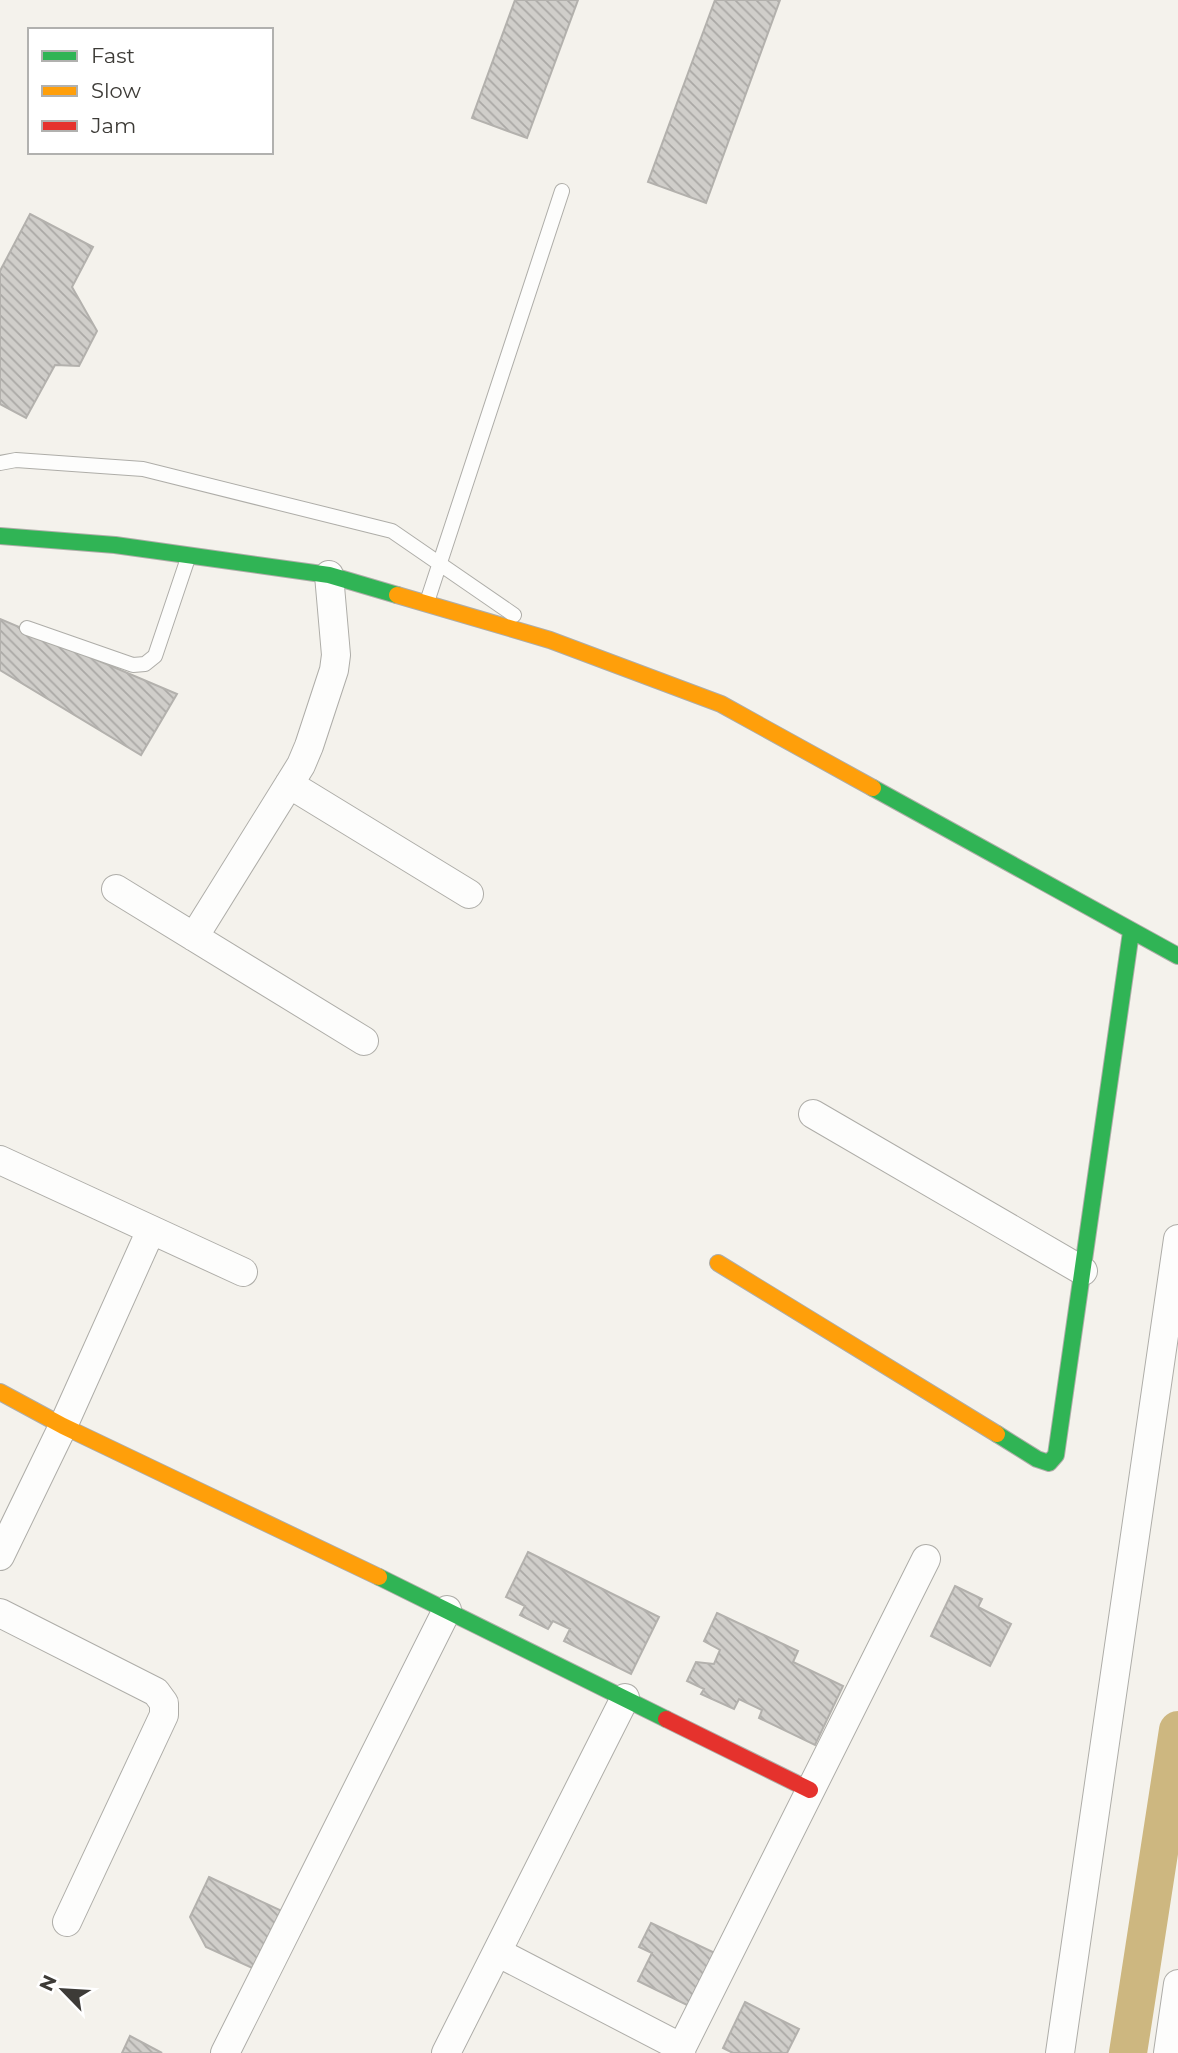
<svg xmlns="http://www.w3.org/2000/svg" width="1178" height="2053" font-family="Montserrat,sans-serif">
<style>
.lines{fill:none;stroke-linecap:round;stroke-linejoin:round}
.canal{stroke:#cdb780;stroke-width:38}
.building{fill:url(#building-back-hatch);stroke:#b3b1ad;stroke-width:2}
.lane-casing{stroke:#aeada8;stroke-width:16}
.street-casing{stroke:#aeada8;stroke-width:30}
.fast-casing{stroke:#aeada8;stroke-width:18}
.slow-casing{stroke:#aeada8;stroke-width:18}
.jam-casing{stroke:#aeada8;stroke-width:18}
.lane{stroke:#fdfdfc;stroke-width:14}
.street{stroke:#fdfdfc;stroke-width:28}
.fast{stroke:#30b455;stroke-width:16}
.slow{stroke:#ff9f0a;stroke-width:16}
.jam{stroke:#e5322d;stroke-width:16}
</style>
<defs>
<pattern id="building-back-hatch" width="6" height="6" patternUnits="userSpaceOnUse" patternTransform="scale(1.75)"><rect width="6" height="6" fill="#d0ceca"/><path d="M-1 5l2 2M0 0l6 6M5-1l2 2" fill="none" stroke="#aaa8a5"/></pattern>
</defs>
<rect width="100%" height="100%" fill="#f4f2ec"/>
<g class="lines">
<path class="canal" d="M1128,2053L1178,1730"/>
</g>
<path class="building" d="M515,0H578L527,138L472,118Z
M715,0H780L706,203L648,182Z
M30,214L93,247L72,287L97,331L79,366L55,365L26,418L0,404V271Z
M0,619L177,694L141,755L0,670Z
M528,1552L659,1617L631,1674L564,1641L570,1629L553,1621L548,1629L520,1615L525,1606L506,1597Z
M955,1586L982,1599L978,1607L1011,1624L990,1666L931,1636Z
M717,1613L798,1651L793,1662L843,1686L815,1745L759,1718L762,1710L739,1699L734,1709L701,1694L704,1689L687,1681L696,1662L714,1664L720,1650L704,1641Z
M209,1877L284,1912L257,1970L206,1947L190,1917Z
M651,1923L717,1954L691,2007L638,1981L652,1953L639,1947Z
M745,2002L799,2029L787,2053H733L723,2048Z
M130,2036L162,2053H122Z"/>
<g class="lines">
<defs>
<path id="lane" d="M0,463L16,460L143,469L392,531L514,615
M427,602L562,191
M27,628L133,665L145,664L155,656L188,558"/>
<path id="street" d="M289,784L469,894
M116,889L364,1041
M194,937L301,765L309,746L334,670L336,655L329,575
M813,1114L1083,1271
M0,1160L243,1272
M0,1556L63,1426L151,1230
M0,1613L156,1692L164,1703V1715L67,1922
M497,1952L682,2048
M225,2053L447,1610
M446,2053L625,1698
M679,2053L926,1559
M1060,2053L1178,1239
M1168,2053L1178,1984"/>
<path id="fast" d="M0,536L115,545L329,575L397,595
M873,788L1178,956
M997,1434L1037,1459L1049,1463L1056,1455L1131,932
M379,1577L666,1719"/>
<path id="slow" d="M397,595L550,640L721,704L873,788
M718,1263L997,1434
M0,1392L63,1426L379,1577"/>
<path id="jam" d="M666,1719L810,1790"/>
</defs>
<use href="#lane" class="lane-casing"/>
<use href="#street" class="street-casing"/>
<use href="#fast" class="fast-casing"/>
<use href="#slow" class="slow-casing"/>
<use href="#jam" class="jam-casing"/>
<use href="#lane" class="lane"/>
<use href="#street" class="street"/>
<use href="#fast" class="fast"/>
<use href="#slow" class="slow"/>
<use href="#jam" class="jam"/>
</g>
<rect x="28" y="28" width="245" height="126" fill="#ffffff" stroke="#b1b1af" stroke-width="2"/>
<rect x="42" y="51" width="35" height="10" fill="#30b455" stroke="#b1b1af" stroke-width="2"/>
<text x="91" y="63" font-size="21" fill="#3d3b37">Fast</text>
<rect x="42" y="86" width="35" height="10" fill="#ff9f0a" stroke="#b1b1af" stroke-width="2"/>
<text x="91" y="98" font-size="21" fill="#3d3b37">Slow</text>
<rect x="42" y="121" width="35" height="10" fill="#e5322d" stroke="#b1b1af" stroke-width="2"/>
<text x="91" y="133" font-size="21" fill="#3d3b37">Jam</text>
<g transform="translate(63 1990) rotate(295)" stroke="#ffffff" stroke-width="5" paint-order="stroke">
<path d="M0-5L12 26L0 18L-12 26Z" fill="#3d3b37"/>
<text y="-10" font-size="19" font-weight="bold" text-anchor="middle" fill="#3d3b37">N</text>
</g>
</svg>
